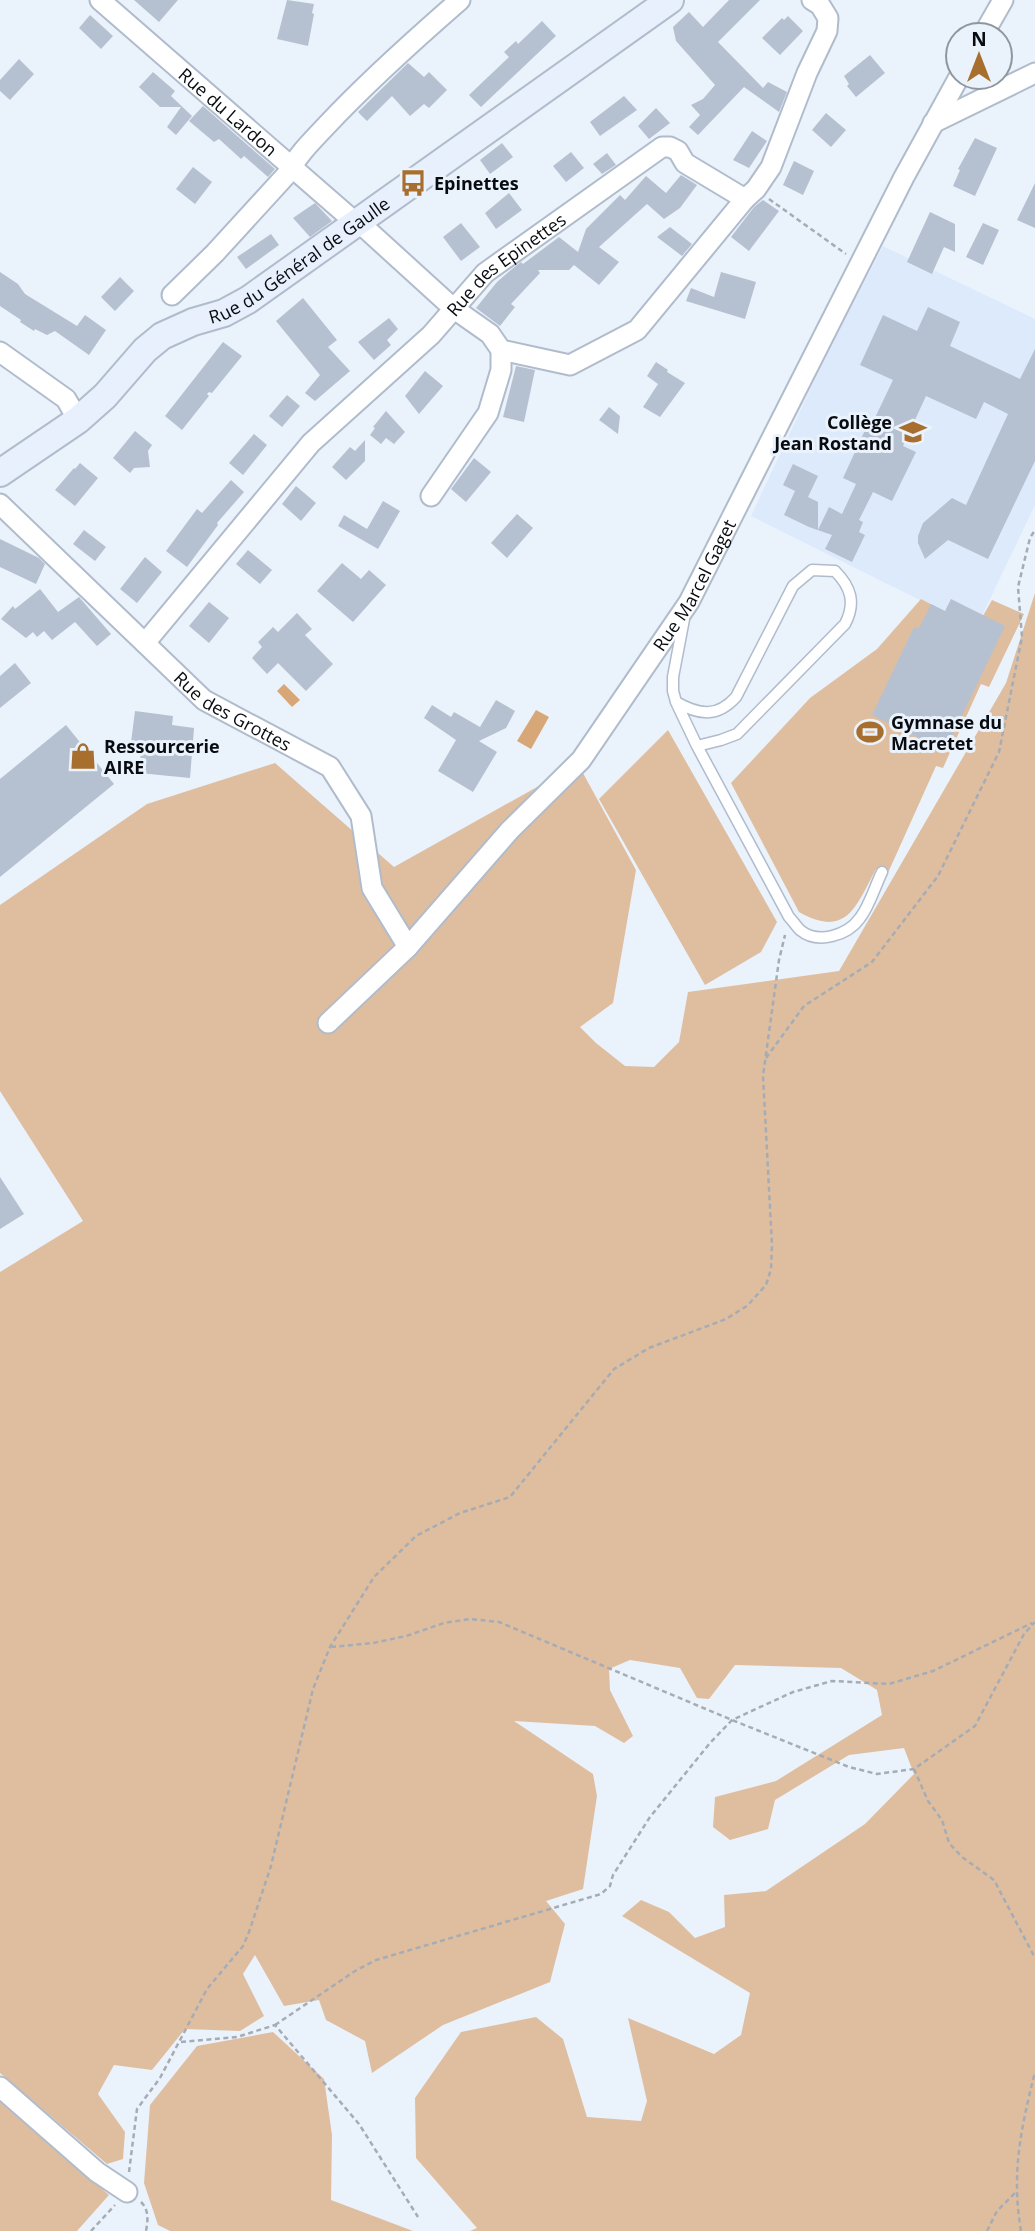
<svg xmlns="http://www.w3.org/2000/svg" width="1035" height="2231" font-family="'Open Sans',sans-serif">
<style>
.built{fill:#dceafc}
.green{fill:#dfbea0}
.water{fill:#d8a777}
.building{fill:#b5c1d1}
.lines{fill:none;stroke-linecap:round;stroke-linejoin:round}
.service-casing{stroke:#b0bccc;stroke-width:13}
.minor-casing{stroke:#b0bccc;stroke-width:23}
.secondary-casing{stroke:#b0bccc;stroke-width:30}
.path{stroke:#a5acb4;stroke-width:2.5;stroke-dasharray:5 3.5;stroke-linecap:butt}
.service{stroke:#fff;stroke-width:10}
.minor{stroke:#fff;stroke-width:19}
.secondary{stroke:#e7f0fc;stroke-width:26}
.labels{text-anchor:middle;dominant-baseline:central;stroke-width:6;stroke-linejoin:round;paint-order:stroke}
.street-label{font-size:18px;fill:#080c11;stroke:#eaf2fc}
.poi-label{font-size:18px;font-weight:bold;fill:#080c11;stroke:#eaf2fc;text-anchor:start}
</style>
<rect width="100%" height="100%" fill="#eaf2fc"/>
<path class="built" d="M883,246L1035,319V505L976,628L751,516L825,358Z"/>
<path class="green" d="M1035,593V2231H470L477,2228L416,2158L415,2098L461,2032L536,2017L563,2039L587,2117L641,2121L647,2101L628,2018L714,2054L741,2035L750,1993L622,1916L641,1900L669,1912L695,1938L725,1927L724,1895L766,1891L865,1824L914,1774L904,1748L849,1755L775,1800L768,1829L730,1840L713,1827L715,1797L776,1781L882,1715L877,1690L841,1668L735,1665L709,1699L697,1698L680,1668L630,1660L609,1669L610,1690L633,1736L624,1743L595,1726L514,1721L593,1774L597,1796L583,1889L546,1901L565,1924L550,1982L443,2025L372,2073L365,2041L326,2020L319,2000L284,2006L255,1955L243,1974L264,2016L240,2031L185,2029L152,2070L114,2065L98,2094L125,2132L123,2159L107,2164L0,2073V1272L83,1221L0,1091V905L147,804L275,763L394,867L578,764L636,870L613,1003L580,1027L596,1043L625,1066L654,1067L679,1042L688,992L839,971L1006,683Z
M921,599L976,628L992,600L1024,614L989,687L981,684L943,768L936,766L887,875L876,869C856,906 847,939 799,912L731,783L810,698L877,649Z
M668,730L777,922L761,952L705,985L599,799Z
M273,2032L324,2079L332,2135L331,2200L413,2231H170L158,2225L144,2183L150,2105L197,2046Z
M0,2099L109,2195L77,2231H0Z"/>
<path class="water" d="M284,684L300,700L292,707L277,691Z
M536,710L549,717L531,749L517,741Z"/>
<path class="building" d="M134,0H178L159,22Z
M287,0L314,4L312,13L314,14L308,46L277,39Z
M729,0H760L718,42L763,88L768,82L787,92L779,112L744,87L698,135L689,127L700,115L691,105L703,99L715,85L676,41L673,27L689,12L703,27Z
M90,15L113,36L101,49L79,28Z
M788,16L803,31L780,55L762,38L782,18L784,20Z
M542,21L556,36L481,107L469,95L509,57L504,52L516,41L518,44Z
M870,55L885,73L856,97L847,86L849,84L844,76Z
M19,59L34,74L10,100L0,91V80Z
M408,63L424,77L429,72L447,90L429,108L424,104L410,116L392,96L367,121L358,112Z
M153,72L175,91L171,96L192,116L176,135L167,127L181,107H160L139,87Z
M624,96L637,110L600,136L590,122Z
M203,106L275,169L268,177L244,156L241,159L219,139L214,142L189,121Z
M656,108L670,123L649,139L638,126Z
M826,113L846,130L831,147L812,130Z
M752,131L767,141L749,168L733,160Z
M975,138L997,148L975,196L953,186L960,170L958,169Z
M502,143L513,157L490,174L480,160Z
M571,152L584,168L566,182L553,166Z
M607,153L616,165L602,174L593,164Z
M794,161L814,171L803,195L783,185Z
M193,167L212,182L195,204L176,189Z
M681,175L697,185L680,208L664,219L647,204L599,247L619,262L599,285L574,265L569,270H538L540,273L511,304L515,307L500,326L476,308L497,282L512,269L521,262L523,264L559,237L578,252L586,229L620,195L625,200L646,176L666,193Z
M1035,183V228L1017,220Z
M509,193L522,210L496,229L485,213Z
M763,200L779,211L749,251L731,237L754,207Z
M315,203L332,221L310,237L293,218Z
M930,212L955,224V252L944,247L932,274L907,262Z
M461,223L480,247L461,261L443,237Z
M983,223L999,230L983,265L966,257Z
M670,227L692,244L682,256L657,237Z
M271,234L279,245L246,269L237,257Z
M0,272L18,284L25,294L77,326L85,315L106,330L89,355L55,331L47,335L35,329L34,331L20,322L21,320L0,306Z
M721,272L756,282L745,319L686,301L691,288L714,297Z
M120,277L134,291L115,311L101,297Z
M303,298L337,340L328,347L350,371L315,401L305,393L320,375L276,321Z
M928,307L960,322L950,346L1020,379L1035,349V461L988,559L948,540L925,559L918,543V536L923,523L952,498L966,505L1008,414L984,402L976,419L926,396L903,446L916,452L892,501L873,492L859,520L863,522L859,532L865,535L852,562L825,549L832,535L809,527L784,515L795,491L783,485L793,464L818,476L808,497L818,502V530L829,507L842,514L856,484L843,478L866,428L872,424L893,380L860,365L883,315L917,331Z
M389,318L398,329L387,340L391,345L374,360L358,342Z
M223,342L242,356L212,393L209,392L207,394L209,396L182,430L165,416Z
M656,362L668,370L667,372L685,383L660,417L643,407L658,384L647,376Z
M516,366L535,370L524,422L503,417Z
M425,371L443,386L419,414L405,396Z
M287,395L300,406L282,427L269,416Z
M609,407L620,416L618,434L599,420Z
M386,411L405,432L394,444L386,438L381,444L370,435L375,428L373,427Z
M135,431L152,445L148,451L150,467L134,468L130,473L113,458Z
M254,434L267,445L243,475L229,463Z
M365,440V461L346,480L332,467L350,447L355,451Z
M474,458L491,472L466,502L451,489Z
M80,463L98,478L75,506L55,490L74,468L75,469Z
M231,480L244,492L217,523L218,525L187,567L166,551L197,509L202,513Z
M296,486L316,503L301,521L282,504Z
M383,501L400,511L378,549L338,526L344,515L367,529Z
M517,514L533,528L507,558L491,543Z
M84,530L106,547L95,561L73,544Z
M0,539L39,558L45,564L36,584L0,567Z
M248,550L272,570L260,584L236,564Z
M145,557L162,572L137,603L120,589Z
M342,563L361,579L369,570L386,585L353,622L317,591Z
M40,589L58,612L79,597L111,634L97,646L75,622L52,640L44,631L37,637L33,632L26,638L1,619L13,606L15,609Z
M951,599L1005,626L945,751L872,715L914,627L919,628L931,604L945,611Z
M209,602L229,618L209,643L189,626Z
M297,613L312,629L305,635L333,664L306,691L278,663L267,674L252,658L262,647L258,642L273,627L278,632Z
M15,663L31,683L0,708V676Z
M496,700L515,711L506,728L479,741L497,752L473,792L438,771L456,740L424,718L432,705L451,717L454,712L480,727Z
M135,711L173,716L172,725L194,728L190,778L139,773L141,751L130,750Z
M66,725L114,784L0,877V779Z
M0,1177L24,1214L0,1229Z"/>
<g class="lines">
<defs>
<path id="service" d="M684,619L673,677V691L676,702L697,746L789,917C793,921 796,926 800,930C818,945 848,935 860,918C870,905 875,886 882,872
M676,702C699,715 717,718 736,697L793,586L812,570L835,571C851,587 856,603 845,624L737,734L721,740L697,746"/>
<g id="minor">
<path id="s1" d="M100,0L348,216L364,227L453,308L490,334L501,350V370L488,413L431,496"/>
<path d="M983,35L1003,0"/>
<path d="M933,123L1035,73"/>
<path d="M172,295L215,253L289,172C298,154 313,140 326,126C368,81 414,40 460,0"/>
<path d="M501,350L570,365L637,330L745,199"/>
<path d="M0,352L66,399L78,420"/>
<path id="s2" d="M0,504L204,700L330,767L361,816L372,888L408,947"/>
<path id="s3" d="M145,643L311,443L431,335L485,273L662,147H670L678,151L685,163L745,199L756,189L771,167L807,73L827,31L828,18L820,5L812,0"/>
<path id="s4" d="M328,1023L408,947L510,830L581,760L689,602L904,177L959,77"/>
<path d="M0,2087L97,2172L127,2192"/>
</g>
<g id="secondary">
<path id="s5" d="M0,473L78,420L105,396L145,350L162,336L193,322L224,313L248,300L670,0"/>
</g>
</defs>
<use href="#service" class="service-casing"/>
<use href="#minor" class="minor-casing"/>
<use href="#secondary" class="secondary-casing"/>
<path class="path" d="M769,199L846,254
M766,1058L804,1006L872,962L938,876L999,752L1022,637L1018,587L1030,538L1035,530
M331,1647L373,1643L406,1636L444,1623L470,1619L499,1622L732,1720L849,1767L877,1774L914,1769L975,1726L1024,1634L1035,1622
M914,1769L928,1801L942,1820L949,1843L962,1857L994,1880L1035,1958
M275,2025L355,1971L376,1960L601,1894L610,1886L613,1875L650,1817L710,1743L732,1720L793,1692L832,1681L889,1684L933,1671L1032,1623
M181,2042L237,2037L275,2025L359,2124L418,2217
M129,2172L137,2109L160,2078L207,1989L243,1946L249,1932L271,1866L313,1689L330,1647L374,1577L416,1536L460,1513L510,1497L614,1369L649,1348L726,1319L747,1306L766,1285L771,1269L772,1245L763,1076L779,960L785,935
M141,2202C149,2210 148,2220 146,2231
M91,2231L115,2205
M987,2231L997,2211L1016,2192
M1021,2231C1011,2173 1021,2128 1035,2072"/>
<use href="#service" class="service"/>
<use href="#minor" class="minor"/>
<use href="#secondary" class="secondary"/>
</g>
<defs>
<symbol id="bus-bare" viewBox="-9 -9 18 18"><path d="M-5-6H5V4H4V6H2V4H-2V6H-4V4H-5ZM-3.5-4V0h7V-4ZM-3.5 1.2v1.5H-2V1.2ZM2 1.2v1.5H3.5V1.2Z" fill="#a86e2e" stroke="#eaf2fc" stroke-width="2.5" paint-order="stroke"/></symbol>
<symbol id="school-bare" viewBox="-9 -9 18 18"><path d="M0-5L7-2L0 1L-7-2ZM-4 1L0 2.5L4 1V4Q0 6-4 4Z" fill="#a86e2e" stroke="#eaf2fc" stroke-width="2.5" paint-order="stroke"/></symbol>
<symbol id="stadium-bare" viewBox="-9 -9 18 18"><path d="M0-5a6.5 5 0 1 0 0 10a6.5 5 0 1 0 0-10ZM-3.5-1.8h7v3.6h-7Z" fill="#a86e2e" stroke="#eaf2fc" stroke-width="2.5" paint-order="stroke"/></symbol>
<symbol id="shop-bare" viewBox="-9 -9 18 18"><path d="M-5-2.5h2.3a2.7 3.5 0 0 1 5.4 0H5L5.5 6h-11ZM-1.5-2.5h3a1.5 2.3 0 0 0-3 0Z" fill="#a86e2e" stroke="#eaf2fc" stroke-width="2.5" paint-order="stroke"/></symbol>
</defs>
<g fill-rule="evenodd">
<use href="#bus-bare" x="394" y="164" width="38" height="38"/>
<use href="#school-bare" x="894" y="413" width="38" height="38"/>
<use href="#stadium-bare" x="851" y="713" width="38" height="38"/>
<use href="#shop-bare" x="64" y="737" width="38" height="38"/>
</g>
<g class="labels">
<g class="street-label">
<text stroke="none"><textPath href="#s1" startOffset="170">Rue du Lardon</textPath></text>
<text stroke="none"><textPath href="#s5" startOffset="371">Rue du Général de Gaulle</textPath></text>
<text stroke="none"><textPath href="#s3" startOffset="525">Rue des Epinettes</textPath></text>
<text stroke="none"><textPath href="#s4" startOffset="574">Rue Marcel Gaget</textPath></text>
<text stroke="none"><textPath href="#s2" startOffset="313">Rue des Grottes</textPath></text>
</g>
<g class="poi-label">
<text x="434" y="183">Epinettes</text>
<text x="892" y="422" text-anchor="end">Collège<tspan x="892" dy="21">Jean Rostand</tspan></text>
<text x="891" y="722">Gymnase du<tspan x="891" dy="21">Macretet</tspan></text>
<text x="104" y="746">Ressourcerie<tspan x="104" dy="21">AIRE</tspan></text>
</g>
</g>
<g transform="translate(979 56)"><circle r="33" fill="#eaf2fc" stroke="#90969e" stroke-width="2"/>
<path d="M0-5L12 26L0 18L-12 26Z" fill="#a86e2e"/>
<text y="-10" font-size="19" font-weight="bold" text-anchor="middle" fill="#080c11">N</text>
</g>
</svg>
